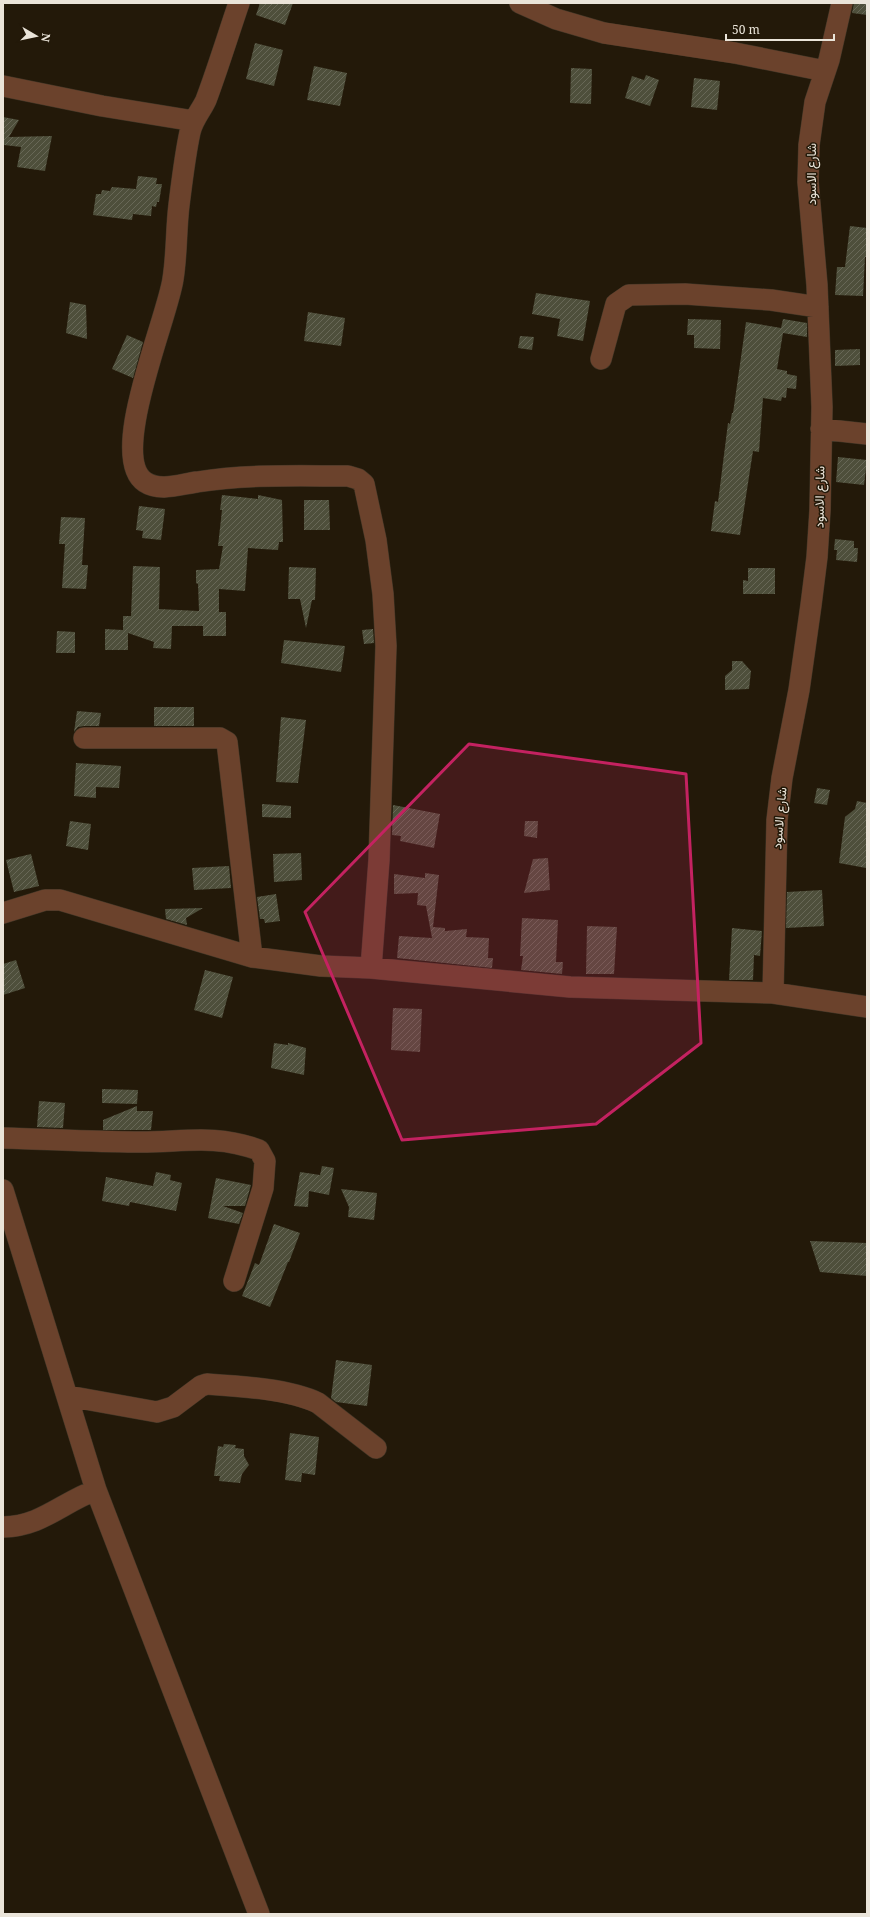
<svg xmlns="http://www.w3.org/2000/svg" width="870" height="1917" font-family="'Noto Serif',Vazirmatn,serif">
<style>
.building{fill:url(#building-hatch)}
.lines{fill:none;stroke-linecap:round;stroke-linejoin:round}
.minor-casing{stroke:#3f3526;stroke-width:22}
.minor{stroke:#6b422c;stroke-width:21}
.marked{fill:#c42261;fill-opacity:0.2;stroke:#c42261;stroke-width:3;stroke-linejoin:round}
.labels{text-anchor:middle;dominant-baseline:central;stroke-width:3;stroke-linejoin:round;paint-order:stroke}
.street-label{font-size:13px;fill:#eae4d9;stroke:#231909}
</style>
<defs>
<pattern id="building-hatch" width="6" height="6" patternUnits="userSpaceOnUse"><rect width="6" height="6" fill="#4e4f3b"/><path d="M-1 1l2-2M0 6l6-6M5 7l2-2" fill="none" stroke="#686857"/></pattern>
</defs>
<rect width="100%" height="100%" fill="#231909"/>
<path class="building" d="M260,3H293L285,25L256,15Z
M854,3H867V15L852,13Z
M255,43L283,50L274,86L246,79Z
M314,66L347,73L340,106L307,100Z
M571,68L592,69L591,104L570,103Z
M646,75L659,80L650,106L625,98L632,76L644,80Z
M694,78L720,81L717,110L691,107Z
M3,117L19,120L9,137L52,136L45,171L17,167L21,147L4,145L3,147Z
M138,176L157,178L156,184H162L159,202H157L156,207L152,206L151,216L133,214L132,220L93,215L96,194H101L102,190L110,191L112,187L136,189Z
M850,226L867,228V257H865L863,296L835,295L837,267H845Z
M536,293L590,301L583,341L557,336L560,319L532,314Z
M70,302L86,305L87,339L66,333Z
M308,312L345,318L341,346L304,341Z
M688,319L721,320L720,349L694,348V335H687Z
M783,319L807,323V337L783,333L777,369L787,371V374L797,376L796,389L787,388L786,398L782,397L781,401L763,398L759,452L753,451L740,535L711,531L715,501L718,502L728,423L730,424L732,413H733L746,322L781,328Z
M127,335L143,342L133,378L112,369Z
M520,336L534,337L532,350L518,348Z
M860,349V365L835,366V350Z
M838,457L867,460L864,485L836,482Z
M222,495L258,499V495L282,500L283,542H279L278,550L248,548L245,591L219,589V612H226V636H203V626H172L171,649L153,648L154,642L128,633V650H105V629L123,630V616H131L133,566L160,567L159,609L199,611L198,584L196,583V570L219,569L223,546H218L222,510H220Z
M304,500H329L330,530H304Z
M139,506L165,509L161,540L142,538L143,531L136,530Z
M61,517L85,518L82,565H88L86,589L62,588L65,544H59Z
M835,539L854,541V548H858L857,562L836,560L837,550H834Z
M289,567L316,568L315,600H312L306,628L300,599H288Z
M748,568H775V594H743V580L748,581Z
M373,629L374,643L364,644L362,630Z
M57,631L75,632V653H56Z
M284,640L345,646L341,672L281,663Z
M732,661H742L751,671L749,689L725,690V676L732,670Z
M154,707H194V726H154Z
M77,711L101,713L99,726H84L78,727L74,732Z
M281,717L306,720L298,783L276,782Z
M76,763L121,766L119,788L96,787V798L74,796Z
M817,788L830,790L827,805L814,803Z
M857,801L867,803L866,868L839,863L845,817L855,809Z
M262,804L291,806V818L262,817Z
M393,805L440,814L434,848L400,841L401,836L392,835Z
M70,821L91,824L88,850L66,846Z
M525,821H538L537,838L524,836Z
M301,853L302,880L274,882L273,854Z
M31,854L39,886L14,892L6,860Z
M548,858L550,890L524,893L533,859Z
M229,866L231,888L194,890L192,868Z
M425,873L439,875L433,927L445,928V931L467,929L466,937L489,938L488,958H493L492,968L397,958L399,936L432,938L426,906L417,905L418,893L394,894V874L425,878Z
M822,890L824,926L786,928L787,892Z
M276,894L280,921L265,923L264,919H260L257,897Z
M203,908L186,918L187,925L166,919L165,909Z
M522,918L558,920L556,962H563L562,974L521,970L523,956H520Z
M587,926L617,927L614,974H586Z
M732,928L762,931L760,956L754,955L753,980H729Z
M16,960L25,988L3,995V964Z
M205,970L233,977L222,1018L194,1010Z
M393,1008L422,1009L420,1052L391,1050Z
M274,1043L288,1045V1043L306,1048L304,1075L271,1068Z
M102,1089L138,1090L137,1104L102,1103Z
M39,1101L65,1103L63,1128L37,1127Z
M137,1106V1111H153L151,1130H103V1120Z
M322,1166L334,1168L329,1195L309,1191L308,1207L294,1206L300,1172L320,1175Z
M156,1172L171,1175L170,1180L182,1183L176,1211L130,1202L129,1206L102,1201L106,1177L153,1186Z
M216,1178L251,1185L245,1206H223L243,1213L239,1224L208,1218Z
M341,1189L377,1193L374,1220L348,1217L349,1207Z
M274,1224L300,1233L289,1262H288L270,1307L242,1296L255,1263L259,1265Z
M810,1241L867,1243V1276L820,1272Z
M336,1360L372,1365L367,1406L336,1402L331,1398Z
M290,1433L319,1437L315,1475L302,1473L301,1482L285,1480Z
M224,1444L236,1445L235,1448L244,1449V1456L249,1465L242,1474L240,1483L219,1481L220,1476H214L218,1446L223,1447Z"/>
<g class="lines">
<defs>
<path id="minor" d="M239,3C228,35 218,68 206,100C201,111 193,119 190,132C185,155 182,181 179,205C176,229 177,254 173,279C168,317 107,457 145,482C160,492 181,484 197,482C247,474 297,476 348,476L358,479L364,484L376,540L383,594L386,646L379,860L371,968
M520,3L556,19L604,33L735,53L825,71
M3,86L102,106L194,121
M601,359L616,304L629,295L685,294L771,300L818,307
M821,429L867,434
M84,738H220L227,742L252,957
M3,913L45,900H60L252,957L321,966L371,968L570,987L773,993L867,1007
M773,993L777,820L782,778L799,690L811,605L817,557L820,510L822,407L817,285L808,182L809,145L815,102L829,60L842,3
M3,1138C47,1139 91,1142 135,1142C180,1143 213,1133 259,1150L265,1161L263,1188L234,1281
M3,1190L96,1490L259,1914
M68,1396L157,1412L173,1407L201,1386L207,1384C238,1386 290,1389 318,1403L376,1448
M3,1527C42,1526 61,1503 96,1490"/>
</defs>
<use href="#minor" class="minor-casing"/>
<use href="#minor" class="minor"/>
</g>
<path class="marked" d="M469,744L686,774L701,1043L596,1124L402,1140L305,912Z"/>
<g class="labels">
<g class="street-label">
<text transform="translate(811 174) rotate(-90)">شارع الاسود</text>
<text transform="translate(819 497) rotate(-89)">شارع الاسود</text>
<text transform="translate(779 818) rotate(-85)">شارع الاسود</text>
</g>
</g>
<rect width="870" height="1917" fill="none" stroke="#eae4d9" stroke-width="8"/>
<g transform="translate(36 36) rotate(99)" stroke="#231909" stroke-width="3" paint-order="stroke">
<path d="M0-3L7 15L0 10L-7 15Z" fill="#eae4d9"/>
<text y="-6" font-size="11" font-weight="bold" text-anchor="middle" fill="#eae4d9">N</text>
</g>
<path d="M726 34v6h108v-6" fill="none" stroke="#eae4d9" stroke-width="2"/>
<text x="732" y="34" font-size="12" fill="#eae4d9" stroke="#231909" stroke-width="3" paint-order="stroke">50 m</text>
</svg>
